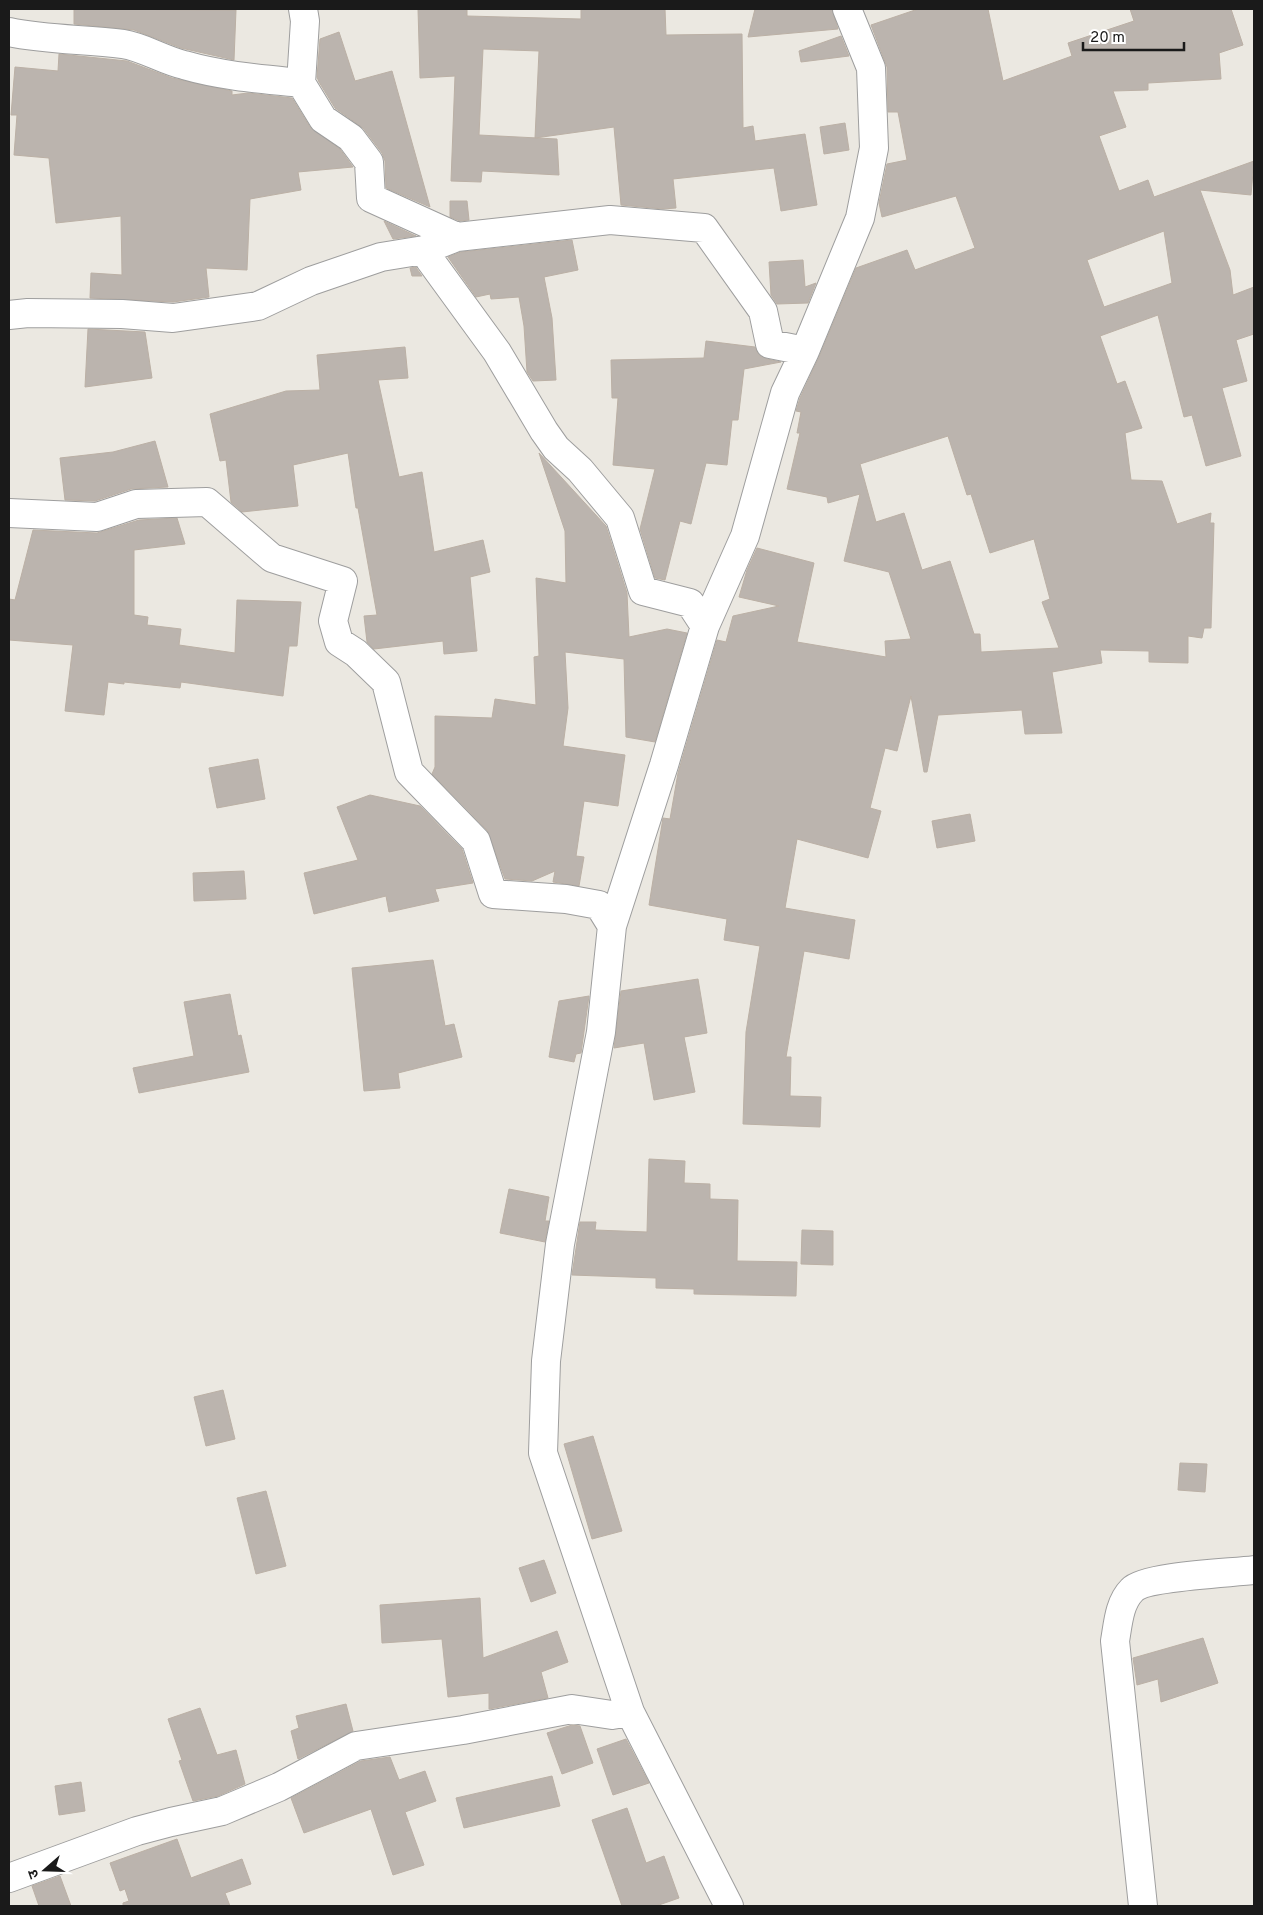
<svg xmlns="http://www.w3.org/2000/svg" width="1263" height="1915" font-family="Overpass,'Noto Sans Devanagari',sans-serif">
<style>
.building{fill:#bbb4ae;stroke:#bbb0a5;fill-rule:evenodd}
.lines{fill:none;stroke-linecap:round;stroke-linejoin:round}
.minor-casing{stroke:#9e9e9e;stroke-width:30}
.minor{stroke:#fff;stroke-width:28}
</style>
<rect width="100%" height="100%" fill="#ebe8e1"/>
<path class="building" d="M74,9L236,10L234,60L181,48L134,30L74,24Z
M418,9H467V16L581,19V9H665L666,35L742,34L743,128L753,126L755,141L805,134L817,205L781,211L774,168L673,179L676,208L663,209L621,205L614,127L535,138L539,51L483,49L479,135L557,139L559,175L482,171L481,182L451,181L455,76L420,78Z
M755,9H832L838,29L748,37Z
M918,9H988L1003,81L1072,56L1068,43L1134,21L1130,9H1231L1243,45L1219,53L1221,79L1148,83V90L1113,91L1126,127L1099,136L1119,191L1148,180L1154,197L1254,161L1251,195L1200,190L1230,270L1233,295L1254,287V334L1236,340L1247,381L1222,388L1241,456L1206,466L1192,415L1184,417L1158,315L1100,336L1117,384L1125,381L1142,428L1125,433L1131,480L1162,481L1177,524L1211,513L1210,523H1214L1211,628H1204L1202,638L1188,636V663L1149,662V651L1100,650L1102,663L1052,672L1062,733L1025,734L1022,710L938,715L927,772H924L911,696L897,751L885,748L870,808L881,811L868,858L797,839L785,908L855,920L849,959L804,951L786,1057H791L790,1096L821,1097L820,1127L743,1124L746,1032L760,946L724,940L727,919L649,905L663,818L670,819L678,773L717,640L726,642L733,616L779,606L739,597L747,570L757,548L814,563L797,642L886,657L885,641L911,639L889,572L844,561L860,494L828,503L827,497L787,489L800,433H797L801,412L796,411L800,398L819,357L856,268L907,250L915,270L975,248L956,196L882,217L879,203L887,164L907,160L898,112H888L887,67L871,25ZM1164,231L1172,283L1104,307L1087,260ZM948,436L967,495L971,494L990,553L1034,539L1050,599L1042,602L1059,648L981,652L980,634H974L950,561L922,570L904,513L876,522L860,464Z
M339,32L355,81L392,71L430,207L386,188L385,161L382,153L363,128L335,108L319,82L317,77L320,39Z
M841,36L849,56L801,62L799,51Z
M59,54L127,61L172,78L232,91V95L248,93L292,98L310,127L340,149L353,167L298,172L301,190L250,199L247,270L206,268L209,297L173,302L90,298L91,273L122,275L121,216L56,223L49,158L14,155L17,115H11L15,67L58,71Z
M845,123L849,150L824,154L820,127Z
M450,201H467L469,220L460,221L450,217Z
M384,221L416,236L393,239Z
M572,240L578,270L544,277L552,318L556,380L533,381L527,372L524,326L519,297L491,299L490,294L476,297L448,257L461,252Z
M803,260L805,287L816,283L808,303L777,304L771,295L769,262Z
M416,267L417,269L422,276H412L410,268Z
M88,329L145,332L152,378L85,387Z
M706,341L755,347L759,355L767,359L781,362L744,369L738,420H732L727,465L706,463L691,524L680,521L665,580L655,578L640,529L655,469L613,465L618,398H612L611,360L704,358Z
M405,347L408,378L378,380L399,477L422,472L434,552L483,540L490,572L470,577L477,651L444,654L443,641L374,649L367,642L364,616L377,615L358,508H356L348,453L293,465L298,506L242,512L231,502L226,460L220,461L210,414L286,391L320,390L317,355Z
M155,441L168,487L131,489L95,501L65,500L60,458L113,452Z
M539,453L606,526L627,593L629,637L667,629L687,633L655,742L626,737L624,659L565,652L568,708L563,746L625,755L618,806L584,801L576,856L584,857L579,886L553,882L555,871L532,881L505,879L487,830L432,774L435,767V716L492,718L495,699L536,705L534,657L539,656L536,578L566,583L565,531Z
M177,518L185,544L134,550V615L148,617L147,625L181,629L179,645L235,653L237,600L301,602L297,646H289L283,696L181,682L180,688L124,682V684L108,682L104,715L65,711L73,645L9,640V599L15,600L33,530L97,533L139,520Z
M258,759L265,799L217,808L209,768Z
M370,795L420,806L462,849L473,883L435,889L439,901L389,912L386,896L314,914L304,873L358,860L337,807Z
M970,814L975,841L937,848L932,821Z
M244,871L246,899L194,901L193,873Z
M433,960L445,1026L454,1024L462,1057L398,1073L400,1088L364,1091L352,968Z
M698,979L707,1033L684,1037L695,1092L654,1100L644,1043L614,1048L621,991Z
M230,994L238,1036L241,1035L249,1072L139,1093L133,1068L194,1056L184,1002Z
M589,996L581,1053L576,1054L574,1062L549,1057L559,1001Z
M649,1159L685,1161L684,1183L710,1184V1199L738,1200L737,1261L797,1262L796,1296L694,1294V1289L656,1288V1278L572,1275L580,1222H596L595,1230L647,1232Z
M509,1189L549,1197L545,1221H549L545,1242L500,1233Z
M802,1230L833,1231V1265L801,1264Z
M223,1390L235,1439L206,1446L194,1397Z
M593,1436L622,1531L592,1539L564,1444Z
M1180,1463L1207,1464L1205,1492L1178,1490Z
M266,1491L286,1566L256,1574L237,1498Z
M544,1560L556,1593L531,1602L519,1568Z
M480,1598L483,1658L557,1631L568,1662L541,1672L548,1698L489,1709V1693L448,1697L442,1639L382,1643L380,1605Z
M1203,1638L1218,1683L1161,1702L1158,1679L1137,1685L1133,1658Z
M346,1704L353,1731L298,1759L291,1731L299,1728L296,1716Z
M200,1708L217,1755L236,1750L245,1784L218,1796L193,1801L179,1761L182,1760L168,1719Z
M572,1725L580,1726L593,1763L562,1774L547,1733Z
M626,1739L649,1783L613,1795L597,1749Z
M390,1757L399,1780L425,1771L436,1801L405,1812L424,1865L393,1875L371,1809L304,1833L291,1798L361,1761Z
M552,1776L560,1806L464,1828L456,1798Z
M81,1782L85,1811L59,1815L55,1786Z
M627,1808L646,1863L664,1856L679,1898L656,1906H622L592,1820Z
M177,1839L191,1878L242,1859L251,1884L225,1893L230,1906H123V1903L129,1901L125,1889L120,1891L110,1863Z
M60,1876L71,1906H39L32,1886Z"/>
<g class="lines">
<defs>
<path id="minor" d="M303,9L305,21L301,83L323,119L351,138L369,162L371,198L457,237L424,250L430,260L497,352L544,431L556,448L580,470L620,518L643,591L690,603L705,626
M9,32C47,40 84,39 123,44C143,47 163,60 184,65C222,76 261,79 301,83
M457,237L610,220L704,228L763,311L770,344L805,351
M9,315L28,313L122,314L173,318L258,306L311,281L381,257L424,250
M9,513L97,517L136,504L207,502L272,558L343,581L333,621L339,642L356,653L386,682L409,772L476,841L493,894L566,899L599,905L612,926
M9,1878L137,1831L171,1822L222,1811L279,1787L356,1746L463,1730L572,1709L612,1715L630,1712
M729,1906L630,1712L543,1453L546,1361L560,1244L601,1032L612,926L664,765L705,626L745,536L785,393L805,351L860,218L874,148L871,68L847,9
M1143,1906L1115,1641C1118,1624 1119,1603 1132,1590C1145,1576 1232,1573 1254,1570"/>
</defs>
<use href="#minor" class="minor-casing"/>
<use href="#minor" class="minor"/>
</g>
<rect width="1263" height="1915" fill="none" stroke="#1a1a1a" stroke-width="20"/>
<g transform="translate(45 1870) rotate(250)" stroke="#ffffff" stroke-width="4" paint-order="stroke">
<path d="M0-4L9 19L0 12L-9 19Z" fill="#1a1a1a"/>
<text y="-8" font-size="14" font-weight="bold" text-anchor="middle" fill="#1a1a1a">उ</text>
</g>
<path d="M1083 42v8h101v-8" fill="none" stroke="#1a1a1a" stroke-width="2.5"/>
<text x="1090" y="42" font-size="15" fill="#1a1a1a" stroke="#ffffff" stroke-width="4" paint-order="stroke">20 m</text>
</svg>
